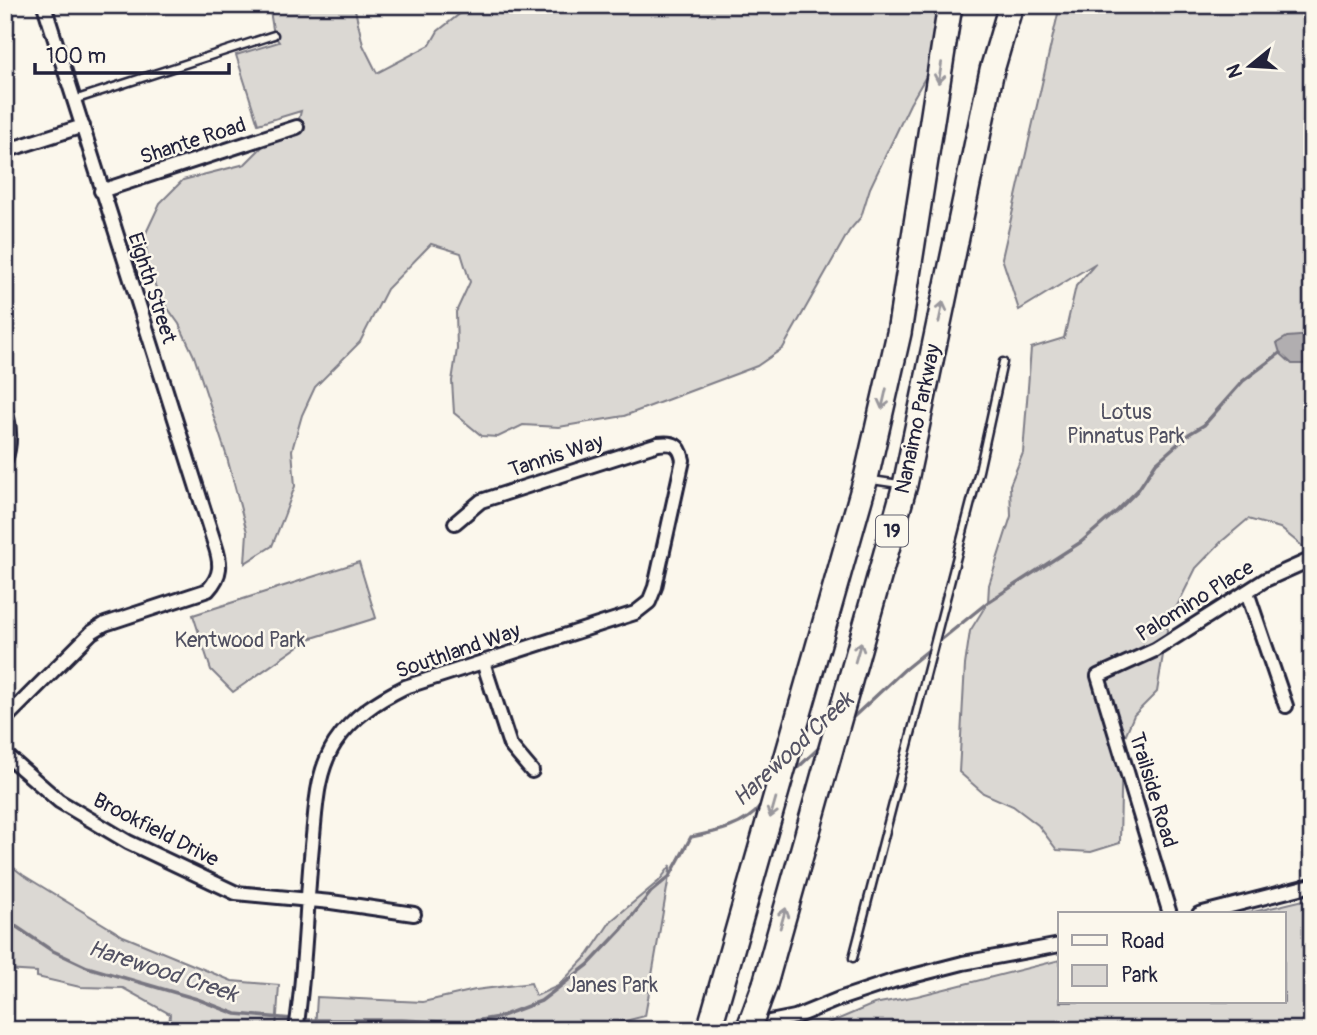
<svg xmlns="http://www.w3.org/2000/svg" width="1317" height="1035" font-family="Pangolin,sans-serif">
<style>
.green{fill:#dbd8d3;stroke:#7e7d87;stroke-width:2}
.water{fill:#b1aeb0;stroke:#787681;stroke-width:2}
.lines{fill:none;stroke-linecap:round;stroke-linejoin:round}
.stream{stroke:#787681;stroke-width:3.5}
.service-casing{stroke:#22223b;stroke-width:11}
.minor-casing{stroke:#22223b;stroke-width:18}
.motorway-casing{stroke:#22223b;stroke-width:28}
.service{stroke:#fbf7ec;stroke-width:6}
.minor{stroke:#fbf7ec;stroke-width:12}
.motorway{stroke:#fbf7ec;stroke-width:23}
.motorway-bridge-casing{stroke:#22223b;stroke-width:28;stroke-linecap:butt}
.motorway-bridge{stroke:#fbf7ec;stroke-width:23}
.oneway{stroke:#99979c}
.labels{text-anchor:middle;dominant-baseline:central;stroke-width:5;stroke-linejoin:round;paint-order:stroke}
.shield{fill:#fbf7ec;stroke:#636270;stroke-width:2}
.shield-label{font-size:19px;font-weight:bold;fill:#22223b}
.street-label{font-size:21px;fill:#22223b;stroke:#fbf7ec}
.park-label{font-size:21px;fill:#505061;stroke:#fbf7ec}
.water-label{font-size:23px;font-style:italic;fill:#545364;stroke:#fbf7ec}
</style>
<rect width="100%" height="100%" fill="#fbf7ec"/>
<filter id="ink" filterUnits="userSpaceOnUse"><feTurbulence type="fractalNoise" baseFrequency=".0143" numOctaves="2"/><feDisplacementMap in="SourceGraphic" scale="14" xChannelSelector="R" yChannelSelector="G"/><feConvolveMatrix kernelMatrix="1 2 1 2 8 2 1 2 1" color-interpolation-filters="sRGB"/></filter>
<g filter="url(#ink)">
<path class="green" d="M269,5H354L363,45L377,73L430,45L438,31L462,12L465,5H967L910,104L870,188L861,217L849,231L783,348L757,366L624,416L559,427L523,425L498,437L482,436L454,413L452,381L457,349L456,312L470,282L461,253L431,244L387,289L360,342L315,387L302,415L292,450L295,486L284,516L272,546L245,563L247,532L226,454L194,356L179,324L159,296L148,266L145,235L160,203L183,180L245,164L269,140L297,127L301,111L258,124L236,55L279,42L274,35Z
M1060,5H1312V554L1280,528L1248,519L1221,542L1196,568L1168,624L1157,692L1134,715L1122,743L1120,843L1091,852L1057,850L1038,825L1013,806L983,793L959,772L965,665L970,631L988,602L989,585L1011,516L1010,485L1023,453L1031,348L1064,338L1076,286L1096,263L1019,310L1002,258Z
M359,562L376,618L309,639L233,692L211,670L193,615Z
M5,861L23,875L123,936L232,981L279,985L276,1030H169L170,1014L123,988L80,987L37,977V972L5,970Z
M671,865L645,1016L590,1030H315L317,997L423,1002L475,990L531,983L536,996L558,986L588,955L611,921L659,881Z
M1312,898V1030H813L874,1004L917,996L1060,960V1002H1284V914H1245Z"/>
<path class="water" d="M1312,335V364H1292L1280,353L1277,343L1287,337Z"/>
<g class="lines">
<path class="stream" d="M848,722L905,669L988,602L1081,542L1117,511L1138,490L1156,463L1189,434L1204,425L1243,381L1280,353
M791,774L821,746
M5,919L51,950L87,967L197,999L236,1014L293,1019
M301,1020H402L462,1023L499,1017L541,1001L588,965L622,929L651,892L670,876L691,837C717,832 744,827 762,805"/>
<defs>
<path id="service" d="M74,100L274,35
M872,480L899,484
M853,958L979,471L1003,362"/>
<path id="minor" d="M5,151L83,126
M101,191L297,127
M5,410C10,424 11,445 5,460
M1247,592L1286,706
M483,662L510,745L532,771
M5,719L92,632L105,624L208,590C222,575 221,563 215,545L44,5
M5,754L59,801L128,842L236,893L331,902L414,914
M1170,914L1098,676L1155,650L1265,580L1312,559
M1199,914L1312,885
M296,1030C306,966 306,901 313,836C316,805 317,771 335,743C353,716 377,701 405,687L635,613L649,602L655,587L683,460C680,444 673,442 658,444L481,501L455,523
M730,1030L795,1017L839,999L893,981L963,963L1060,945"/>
<path id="motorway" d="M765,984L905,485L992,70L1011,5
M709,1030L866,478L899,333L950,5"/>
</defs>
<use href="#service" class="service-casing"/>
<use href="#minor" class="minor-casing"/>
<use href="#motorway" class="motorway-casing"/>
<use href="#service" class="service"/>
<use href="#minor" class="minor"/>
<use href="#motorway" class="motorway"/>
<defs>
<path id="motorway-bridge" d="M748,1030L765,984"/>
</defs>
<use href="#motorway-bridge" class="motorway-bridge-casing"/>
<use href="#motorway-bridge" class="motorway-bridge"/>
</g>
<defs><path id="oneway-shaft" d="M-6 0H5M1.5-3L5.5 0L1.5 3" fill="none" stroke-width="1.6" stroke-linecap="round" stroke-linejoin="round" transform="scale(1.75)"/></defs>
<g class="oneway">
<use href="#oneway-shaft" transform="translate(940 73) rotate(99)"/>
<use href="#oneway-shaft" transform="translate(941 312) rotate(-78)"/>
<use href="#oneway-shaft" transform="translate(884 399) rotate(103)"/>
<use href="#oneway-shaft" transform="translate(858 652) rotate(-74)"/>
<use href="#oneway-shaft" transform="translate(773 808) rotate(106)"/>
<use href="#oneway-shaft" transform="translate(783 918) rotate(-74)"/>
</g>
</g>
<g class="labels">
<rect class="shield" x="876" y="515.5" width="32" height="31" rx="5"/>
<g class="shield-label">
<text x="892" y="531">19</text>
</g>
<g class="street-label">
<text transform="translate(193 141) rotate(-18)">Shante Road</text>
<text transform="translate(152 288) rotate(72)">Eighth Street</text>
<text transform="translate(918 419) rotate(-78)">Nanaimo Parkway</text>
<text transform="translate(556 456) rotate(-18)">Tannis Way</text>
<text transform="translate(1195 601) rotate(-32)">Palomino Place</text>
<text transform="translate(458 651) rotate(-19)">Southland Way</text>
<text transform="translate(1153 790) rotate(73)">Trailside Road</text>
<text transform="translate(156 830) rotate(27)">Brookfield Drive</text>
</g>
<g class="park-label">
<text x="1126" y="412">Lotus<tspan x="1126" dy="24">Pinnatus Park</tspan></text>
<text x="240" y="640">Kentwood Park</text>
<text x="612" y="985">Janes Park</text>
</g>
<g class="water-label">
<text transform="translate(793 749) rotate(-43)">Harewood Creek</text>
<text transform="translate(163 971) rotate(18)">Harewood Creek</text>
</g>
</g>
<rect width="1317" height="1035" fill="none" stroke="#fbf7ec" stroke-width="28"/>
<rect x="14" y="14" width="1289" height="1007" fill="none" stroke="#22223b" stroke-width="2.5" filter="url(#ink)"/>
<rect x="1058" y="912" width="228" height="91" fill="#fbf7ec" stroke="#a4a2a5" stroke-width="2"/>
<rect x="1072" y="935" width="35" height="10" fill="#fbf7ec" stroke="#a4a2a5" stroke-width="2"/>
<text x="1121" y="948" font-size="21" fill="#22223b">Road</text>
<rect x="1072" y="965" width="35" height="21" fill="#dbd8d3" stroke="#a4a2a5" stroke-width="2"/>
<text x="1121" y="982" font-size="21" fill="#22223b">Park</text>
<g transform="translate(1250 66) rotate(252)" stroke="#fbf7ec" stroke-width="5" paint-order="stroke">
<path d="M0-5L12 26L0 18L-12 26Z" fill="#22223b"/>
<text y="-10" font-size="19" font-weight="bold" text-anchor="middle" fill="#22223b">N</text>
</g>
<path d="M35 63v10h194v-10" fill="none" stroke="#22223b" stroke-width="3.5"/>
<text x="46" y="63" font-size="21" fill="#22223b" stroke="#fbf7ec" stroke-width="5" paint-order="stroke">100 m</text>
</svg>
